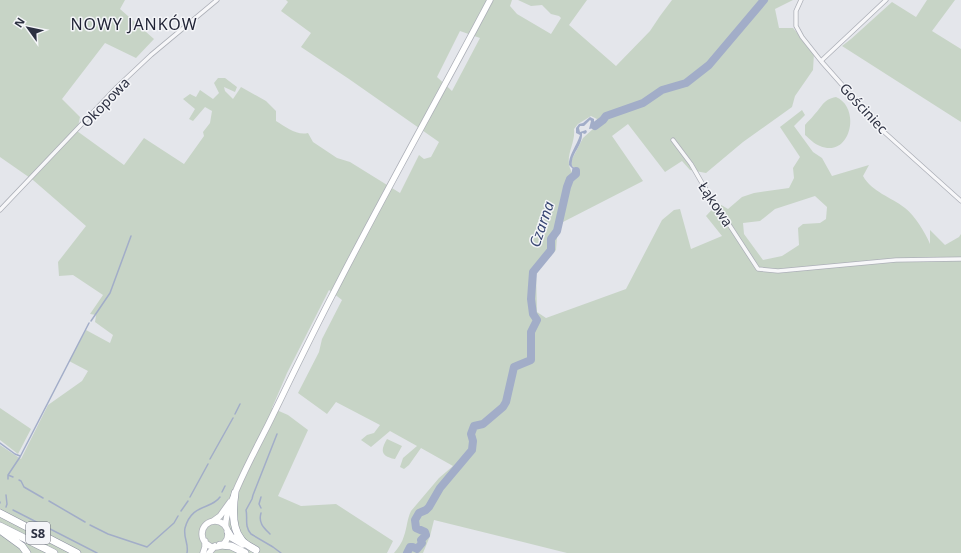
<svg xmlns="http://www.w3.org/2000/svg" width="961" height="553" font-family="'Noto Sans',sans-serif">
<style>
.green{fill:#c7d4c6;fill-rule:evenodd}
.water{fill:#a2adc8}
.lines{fill:none;stroke-linecap:round;stroke-linejoin:round}
.stream{stroke:#a2adc8;stroke-width:1.5}
.river{stroke:#a2adc8;stroke-width:8}
.minor-casing{stroke:#adb0b8;stroke-width:5}
.secondary-casing{stroke:#adb0b8;stroke-width:7}
.motorway-casing{stroke:#8d91a1;stroke-width:8}
.minor{stroke:#f7f7f9;stroke-width:3.5}
.secondary{stroke:#fff;stroke-width:5.5}
.motorway{stroke:#fff;stroke-width:7}
.labels{text-anchor:middle;dominant-baseline:central;stroke-width:3;stroke-linejoin:round;paint-order:stroke}
.shield{fill:#f4f5f8;stroke:#696c79;stroke-width:1}
.shield-label{font-size:13px;font-weight:bold;fill:#2d3142}
.street-label{font-size:14px;fill:#2d3142;stroke:#f4f5f8}
.water-label{font-size:15px;font-style:italic;fill:#3a4874;stroke:#f4f5f8}
.quarter-label{font-size:16px;letter-spacing:1px;fill:#1f2234;stroke:#f4f5f8}
</style>
<rect width="100%" height="100%" fill="#e4e6eb"/>
<path class="green" d="M0,0H125L120,9L154,39L136,58L105,43L62,99L80,117L77,131L124,165L144,138L184,164L204,136L203,132L210,123L212,111L205,107L193,121L189,119L195,109L183,99L190,94L196,97L200,90L213,99L219,93L214,83L218,78H225L237,87L235,92L224,87L225,91L233,99L241,87L266,101L276,111V121C286,127 297,136 308,133L313,142L337,158L350,162L400,193L419,155L424,159L431,157L439,142L349,79L301,47L311,33L281,11L288,2L286,0H512L510,6L517,14L551,34L561,18L559,16L551,14L542,5L531,6L518,0H587L569,25L616,66L650,31L660,16L672,0H793L775,9L779,28H793L814,53L813,70L795,96L792,107L743,142L706,173L690,170L682,161L665,172L628,124L612,136L643,181L563,222L557,237L556,250L536,272L537,312L546,318L626,289L662,220L674,210L680,209L691,249L722,236L706,216L718,203L728,209L742,197L754,193L789,188L794,178L793,168L800,157L780,127L802,110L805,115L794,126L813,152L822,158L832,176L869,165L863,176C872,192 891,197 905,208C915,216 925,232 930,244V230L945,245L959,237L961,234V553H567L434,520L430,536L423,553H394C398,548 402,543 404,536C407,528 407,519 411,511L439,478L453,466L421,448L409,465L404,469L400,467L403,458L417,446L390,431L371,447L361,440L367,435L374,433L380,425L336,402L327,414L298,393L319,352L322,339L342,300L329,290L287,373L272,408L288,415L308,430L278,496L301,506L336,504L393,541L387,553H0V445L21,459L48,405L82,381L88,371L69,361L86,330L110,343L113,335L95,322L96,315L90,314L103,295L73,275L59,276L58,262L86,226L33,180L0,157ZM460,31L480,38L452,91L437,77ZM591,116L597,119L594,128L583,138L571,161L572,166L577,169L576,176L570,179L568,177L573,174C562,158 576,145 574,129L578,124ZM815,196L827,207L826,219L820,223L803,224L798,228L799,245L782,256L763,260L744,234L743,223L760,221L775,209Z
M927,0H955L932,31L961,49V122L842,46L851,39L892,2L916,17Z
M836,97C862,108 850,159 820,146C814,144 810,139 805,135V125C808,121 811,119 814,115C823,106 822,100 836,97Z
M0,408L31,429L18,454L0,440Z
M387,439L402,446L395,459C381,456 380,451 387,439Z"/>
<path class="water" d="M590,117L594,119V124L603,120L595,128L589,129L591,121L590,120L584,126H580L579,128L580,132L586,130L587,132L585,134L582,133C583,146 570,154 572,166L578,171L576,176L570,179L575,173L574,170L569,165C568,156 577,145 580,135L576,133V128L579,124L583,123Z"/>
<g class="lines">
<path class="stream" d="M91,321L110,293L131,236
M235,414L240,404
M277,434L253,495L252,499L246,510C248,518 244,526 251,534L273,547L281,553
M0,443L15,454L20,456
M210,459L233,418
M8,475L13,477
M8,479V475L20,457L89,323
M19,480L21,481L24,487L43,498
M222,492L225,486
M6,495L7,504L6,507
M190,497L208,464
M261,497L259,504L261,508
M49,501L85,522
M0,502V503
M13,510L97,553
M181,511L188,501
M261,513C258,523 264,528 270,534
M90,525L108,534L147,547L174,523L178,516
M187,553C189,544 183,537 185,528C192,503 211,510 220,497"/>
<path class="river" d="M595,126L603,120L606,116L643,103L662,90L686,83L709,65L764,0
M407,553L410,547H413L417,549L422,543L421,540L426,535L425,532L416,528L415,520L419,513L426,510L429,507L440,488L472,450L473,441L471,434L474,426L483,424L503,407L506,402L514,367L531,360V332L537,320L533,314L531,299L533,272L551,250V239L557,231L567,187L570,179L576,174V171"/>
<defs>
<path id="minor" d="M801,0L796,11V26L802,37L821,61L883,131L961,201
M821,61L886,0
M673,140L691,164L702,183L758,269L778,271L896,260L961,259
M0,210L117,87L151,55L217,0"/>
<path id="secondary" d="M213,521L220,516L230,502
M202 534a13 13 0 1 1 26 0a13 13 0 1 1-26 0Z
M226,527C222,511 259,443 268,425C290,380 312,334 335,290C385,192 439,97 490,0
M203,553L205,547V541
M209,553L215,546"/>
<path id="motorway" d="M235,493C233,507 231,527 241,539C244,544 251,547 256,550
M0,513L77,553
M0,526L54,553
M0,530L22,546L27,553
M228,532L231,537L243,544
M220,545L231,546L245,553"/>
</defs>
<use href="#minor" class="minor-casing"/>
<use href="#secondary" class="secondary-casing"/>
<use href="#motorway" class="motorway-casing"/>
<use href="#minor" class="minor"/>
<use href="#secondary" class="secondary"/>
<use href="#motorway" class="motorway"/>
</g>
<g class="labels">
<rect class="shield" x="26" y="522" width="24" height="22" rx="3"/>
<g class="shield-label">
<text x="38" y="533">S8</text>
</g>
<g class="street-label">
<text transform="translate(105 102) rotate(-46)">Okopowa</text>
<text transform="translate(864 108) rotate(47)">Gościniec</text>
<text transform="translate(716 204) rotate(57)">Łąkowa</text>
</g>
<g class="water-label">
<text transform="translate(541 224) rotate(-71)">Czarna</text>
</g>
<g class="quarter-label">
<text x="134" y="24">NOWY JANKÓW</text>
</g>
</g>
<g transform="translate(28 28) rotate(303)" stroke="#f4f5f8" stroke-width="3" paint-order="stroke">
<path d="M0-3L7 15L0 10L-7 15Z" fill="#2d3142"/>
<text y="-6" font-size="11" font-weight="bold" text-anchor="middle" fill="#2d3142">N</text>
</g>
</svg>
